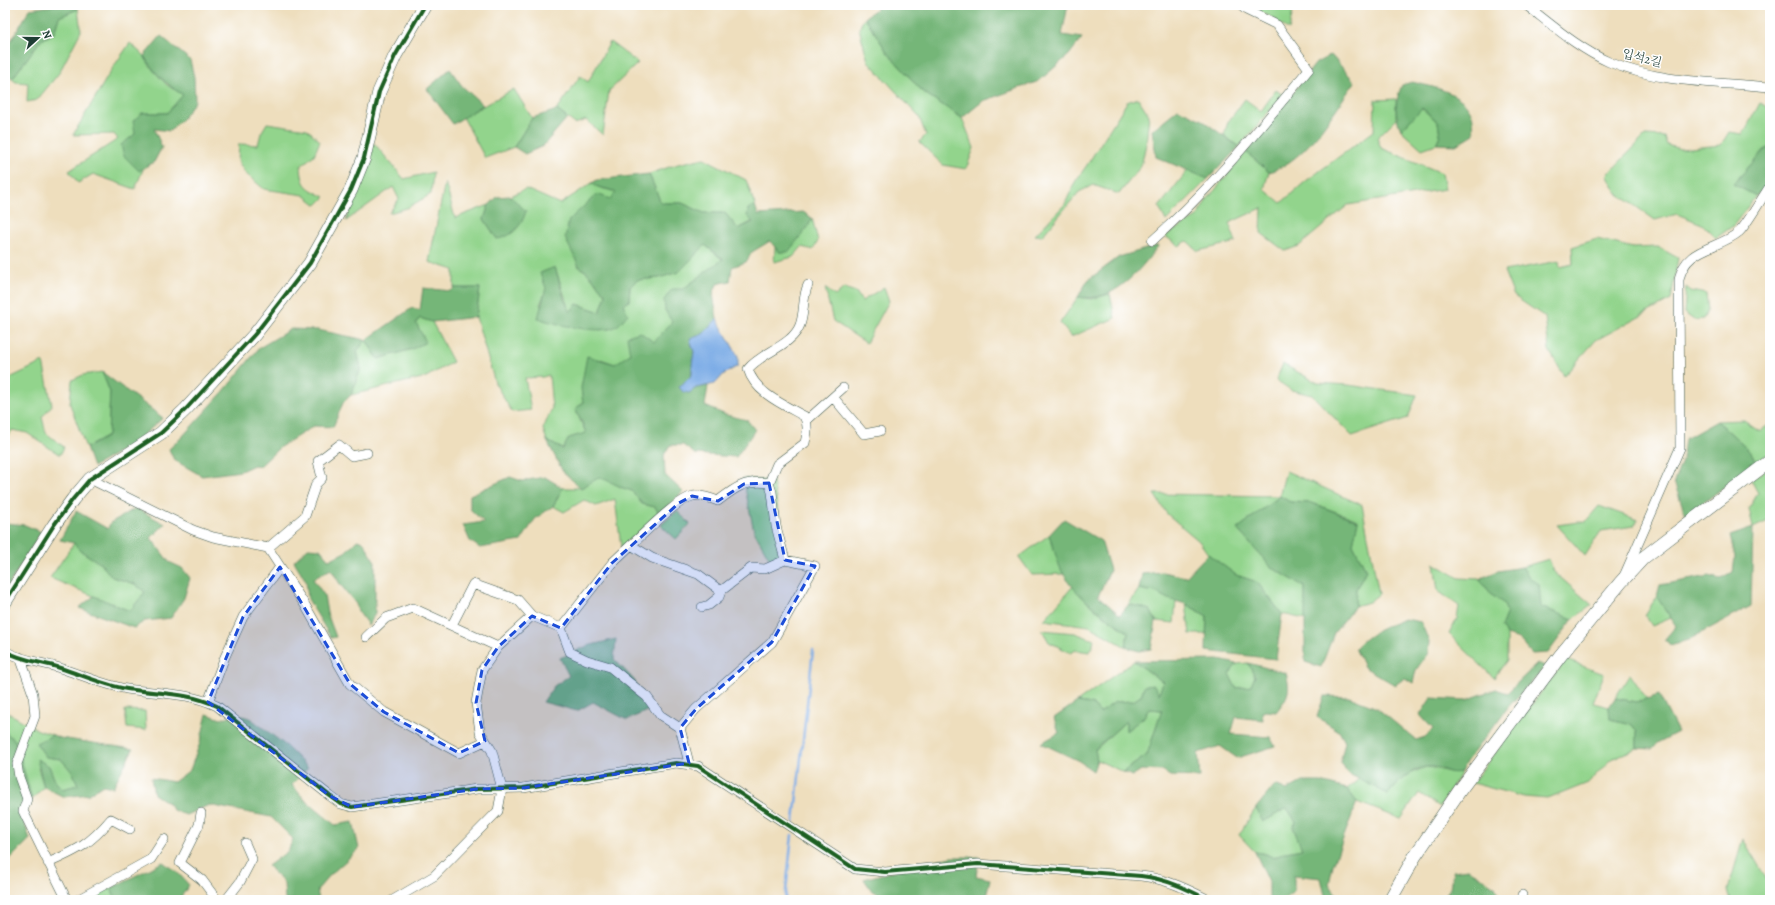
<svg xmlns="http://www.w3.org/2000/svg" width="1775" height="905" font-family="Alegreya,'Noto Serif KR',serif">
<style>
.green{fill:#92d48c;stroke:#588860}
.forest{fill:#75b678;stroke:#4a7a56}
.water{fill:#7bace6;stroke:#4d748d}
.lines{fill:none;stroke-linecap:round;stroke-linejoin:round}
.stream{stroke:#7bace6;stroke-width:2.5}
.street-casing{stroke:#3e5549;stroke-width:10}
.secondary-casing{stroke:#3e5549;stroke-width:14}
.street{stroke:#fff;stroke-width:9}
.secondary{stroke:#fff;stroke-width:13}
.cycleway-casing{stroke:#fff;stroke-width:6}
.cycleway{stroke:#1b5e20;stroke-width:4}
.marked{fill:#1d4ed8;fill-opacity:0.2;stroke:#1d4ed8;stroke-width:3;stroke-dasharray:8 5;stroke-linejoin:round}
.labels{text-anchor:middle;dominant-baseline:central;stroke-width:3;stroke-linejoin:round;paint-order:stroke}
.street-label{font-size:12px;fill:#1f3d34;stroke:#fff}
</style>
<rect width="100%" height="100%" fill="#fff"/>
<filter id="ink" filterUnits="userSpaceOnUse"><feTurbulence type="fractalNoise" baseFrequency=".025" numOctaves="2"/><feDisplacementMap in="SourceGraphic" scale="8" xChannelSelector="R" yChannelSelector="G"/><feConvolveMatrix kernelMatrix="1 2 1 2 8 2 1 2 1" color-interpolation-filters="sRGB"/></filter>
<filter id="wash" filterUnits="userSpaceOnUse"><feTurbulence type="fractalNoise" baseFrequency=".012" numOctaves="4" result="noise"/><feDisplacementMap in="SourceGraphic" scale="16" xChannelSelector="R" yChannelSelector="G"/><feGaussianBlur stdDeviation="0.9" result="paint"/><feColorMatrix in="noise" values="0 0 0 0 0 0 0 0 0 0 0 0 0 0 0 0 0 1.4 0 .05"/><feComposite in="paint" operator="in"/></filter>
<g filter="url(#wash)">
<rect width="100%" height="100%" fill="#eedebd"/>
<path class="green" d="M1244,5H1294L1289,30L1269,16Z
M78,9L81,31L59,73L37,100L27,102L28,83L16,82L12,79L40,41L54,33L59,17Z
M865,17L887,52L923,92L962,118L974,148L966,169L943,165L919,142L926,135L919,117L868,61L859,28Z
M610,42L638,63L609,91L603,135L586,120L575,124L557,110L580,76L588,82Z
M130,43L144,56L153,70L167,85L183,95L167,113H142L135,134L138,170L144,167L135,189L93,174L78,183L69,171L118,139L114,134L73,135L112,69Z
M514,89L532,118L514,147L485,158L463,117Z
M1276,90L1283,95L1239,147L1224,135L1228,122L1245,99L1261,111Z
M1138,98L1149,115L1146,144L1141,166L1119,194L1093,185L1079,192L1042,236L1035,235L1065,204L1075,182L1087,165L1127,102Z
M1396,99V119L1377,138L1381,148L1442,173L1445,189L1348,205L1299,246L1285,251L1261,233L1262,208L1229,223L1236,242L1198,251L1187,241L1179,246L1165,236L1197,217L1206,201L1246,152L1269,172L1264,189L1281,203L1306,181L1374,131L1375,100Z
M1760,103L1770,108V144L1733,184L1756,196L1733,226L1716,238L1702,224L1677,214L1655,220L1617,193L1607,175L1645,136L1664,137L1667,145L1680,149L1721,145L1729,132L1743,134Z
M1421,108L1438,122L1440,135L1436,144L1422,149L1401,130Z
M267,123L307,129L320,141L314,155L301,166C302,187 307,188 325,197L317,205L304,195L264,189L245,173L238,161L239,144L258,145L261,133Z
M374,143L404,179L433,172L431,194L407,208L389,213L399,199L393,187L346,221Z
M704,158L746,180L755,205L748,209L753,221L738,229L725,213H704L682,203H661L649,174L678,164Z
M1188,170L1208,179L1166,221L1159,207Z
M445,182L455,218L489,205L484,219L497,239L525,211L510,196L526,189L560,204L592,183C599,190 608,188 616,193L610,199L578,266L589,274L606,295L600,312L577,304L570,312L555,267L540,305L601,330L623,304L629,301L630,287L637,280L659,278L678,272L705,245L723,260L683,289L665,310L673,322L654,342L615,364L601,359C584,375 579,379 583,403L575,409L586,433L569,438L563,449L547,441L543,429L552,408L549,375L543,377L525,378L531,410L512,412L495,383L476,317L480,288H454V270L429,262Z
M812,218L818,241L813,250L802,247L793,257L774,262L775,247L779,252L788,251L808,227Z
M1597,239L1633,248L1658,247L1678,258L1671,300L1596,340L1564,376L1549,350L1545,317L1514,296L1504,271L1559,261L1560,267L1573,264L1572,247Z
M884,287L889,301L866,343L833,321L825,288L835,296L844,288L856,292L862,301Z
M1686,287L1691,291L1706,294L1708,310L1703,319L1694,320L1684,313Z
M1110,294L1115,318L1071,337L1060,323L1078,297L1091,299Z
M420,318L432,322L453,362L426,377L351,395L361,368L357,351L366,340L378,359L412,349L425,342L416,323Z
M43,362L52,405L42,417L46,433L64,447L60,455L27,433L12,430L5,442V376L10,378Z
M1283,364L1318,383L1348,385L1417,395L1408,418L1352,436L1312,395L1291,390L1276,380Z
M102,372L110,392L108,436L86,448L70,404L72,380L83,375Z
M1744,420L1760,431L1770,424V453L1757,462L1745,446L1717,421Z
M1770,466V520L1753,528L1749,508L1758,493L1751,480Z
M1286,471L1362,505L1379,594L1369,602L1355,606L1356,589L1366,570L1353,544L1358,520L1312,503L1290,502L1280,496L1237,529L1271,567L1305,587V601L1309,620L1282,614L1257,582L1236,575L1208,554L1199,541L1167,514L1154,494L1279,496Z
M600,476L623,488L632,491L642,504L655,507L660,515L621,547L615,499L596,506L584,500L564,512L553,506L563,488H581Z
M743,478L773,481L785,551L771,561L754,531Z
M1599,506L1638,520L1634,526L1601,531L1585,556L1557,525L1586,521Z
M677,511L690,524L676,539L661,525Z
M1049,535L1063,574L1032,575L1019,557Z
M74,543L81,551L101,564L112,577L135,584L145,592L130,611L50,578Z
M1549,559L1554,572L1592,605L1573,619L1540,607L1539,584L1530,579L1522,567Z
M1434,563L1459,578L1479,579L1494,597L1503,602L1507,612L1501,627L1507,635V660L1494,678L1449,634L1457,619L1459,606L1438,591Z
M1073,586C1087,606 1108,618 1128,632L1126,647L1089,626L1044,620Z
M1139,589L1155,592L1176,601L1174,623L1156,621L1150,610L1129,604Z
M1657,596L1671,618L1652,626L1645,615Z
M1186,604L1207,616L1206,634H1190Z
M1042,630L1075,633L1094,640L1090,652L1076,650L1071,653L1049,642Z
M1566,660L1604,674L1593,703L1609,707L1610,719L1631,724L1637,731V748L1611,759L1588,783L1548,799L1524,797L1472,783Z
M1134,661L1163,682L1159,694L1144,686L1141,696L1133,701L1115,702L1100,713L1092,704L1077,702Z
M1248,663L1255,676L1251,686L1236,688L1229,674L1237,664Z
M1630,674L1647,699L1637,702L1615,698Z
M1149,709L1162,710L1147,755L1123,772L1097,760L1095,750L1126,721V730L1143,718Z
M125,710L145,711L146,730L127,728Z
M5,711L38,730L53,735L37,743L46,757L61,759L73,773L78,785L62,789L55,781L49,766L38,768L44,787L32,799L15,740L5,732Z
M1426,767C1440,768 1447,774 1461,772L1440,807L1419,793L1401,819L1357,802L1347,789L1359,779L1388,794L1404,776Z
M1256,808L1263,822L1287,808L1296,822L1293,827L1302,849L1286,852L1274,858L1266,854L1255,852L1239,835Z
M1743,839L1770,885V900H1731L1728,890Z
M111,888L116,900H85Z"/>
<path class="forest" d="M57,5H81L78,9L59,17L54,33L40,41L12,79L5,73V51L30,9Z
M882,5H1068L1062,35L1082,38L1069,55L1039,81L983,101L962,118L923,92L887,52L865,17Z
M161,36L190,60L194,77L195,101L183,118L170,131L154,129L162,147L154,162L139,171L124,156L121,145L135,134L133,121L142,113H167L183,95C165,83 155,74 144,56Z
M1331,55L1355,82C1332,113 1308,160 1269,172L1246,152L1316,63Z
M450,69L462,86L483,105L453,124L427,89Z
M1412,82C1433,87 1464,92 1472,115C1474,120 1473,128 1474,134L1456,145L1436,144L1440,135L1438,122L1422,108L1401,130C1394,114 1395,101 1402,85Z
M1178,109L1202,120L1239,147L1208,179L1156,157L1152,130Z
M557,110L567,118L543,146L525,154L514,147L532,118Z
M1770,144V184L1756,196L1733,184Z
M649,174L661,203H682L704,213H725L738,229L753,222L747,216L748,209L755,205L758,215L803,212L812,218L808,227L788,252H779L770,241L752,252L746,262L732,267L730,281L717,284L713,294L717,319L703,334L690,339L694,352L689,393L696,388L708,386L705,406L726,415L747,420L755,430L736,457L695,454L683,445H670L664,455L665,475L683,492L660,515L655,507L642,504L632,491L623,488L600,477L581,488L563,472L547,441L563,449L569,438L586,433L582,422L575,409L583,403L581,388L587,356L615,364L630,354L627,336L640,332L654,342L672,322L665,310L664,300L672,289H683L723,259L705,245L679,272L659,278L637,280L630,287L629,301L623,304L628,314C624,318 620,325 615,327C600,335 553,324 538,318L546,288L540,273L555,267L564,298L570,312L577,304L600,312L606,295L589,274L579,266L565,238L569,220L597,194L610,199L616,193C608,187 599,190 592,183L597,180Z
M510,196L526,211C522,226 512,237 497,239L484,219L489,205L497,197Z
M1159,245C1138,272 1115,303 1078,297L1088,280L1119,257Z
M423,288L451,291L454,288H480L476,317L432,322L420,318L416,323L426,342L412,349L378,359L366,340L357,351L361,368L351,395L343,403L333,427L314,426L280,447L260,466L254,465L241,471L202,476L174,460L169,449L182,437L224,391L259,348L291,329L318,330L366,340L412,308L420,310Z
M102,372L163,418L134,443L93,467L86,448L108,436L110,392Z
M1717,421L1745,446L1757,462L1686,516L1674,482L1682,461L1685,439Z
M510,477L522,481L545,477L563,488L553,506L535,519L521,541L480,548L470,541L463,525L484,522L470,509V495Z
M1280,496L1290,502L1312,503L1358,521L1353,544L1366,570L1356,589L1355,606L1334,633L1321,667L1305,662V587L1271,567L1237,529Z
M136,508L165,524L151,538L169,562L182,568L190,578L184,598L171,618L145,621L134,628L79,608L94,596L130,611L145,592L135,584L112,577L101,564L81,551L74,543L60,540L76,511L108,529L110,523Z
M1064,519L1101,541L1110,570L1098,596L1120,615L1129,604L1150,610L1156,621L1151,649L1139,651L1126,647L1128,632C1103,615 1080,600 1064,575C1057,564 1054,547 1049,535Z
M5,523L25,525L41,532L5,591Z
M1753,528L1751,606L1688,640L1670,645L1665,639L1676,626L1657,596L1660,585L1709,576L1720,579L1733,572L1735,557L1730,536Z
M357,540L364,542L375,562V614L368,625L358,611L356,604L340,584L331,569L313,579L324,595L327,613L336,637L331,638L308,599L306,581L294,561L308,548L320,549L329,560L345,552Z
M1208,554L1236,575L1257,582L1282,614L1276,659L1206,651L1207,616L1186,604L1168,599L1155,592L1139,589L1142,574L1162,572L1186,577Z
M1522,567L1530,578L1539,584L1541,607L1573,619L1548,653L1532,654L1519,639L1507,635L1501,627L1507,612L1503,603L1494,597L1479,579L1498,571Z
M1405,619L1421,622L1429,642L1428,653L1416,670L1413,683L1405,678L1395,685L1364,667L1355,648C1369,633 1386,626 1405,619Z
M616,639L614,659L634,680L649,710L627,720L593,702L577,711L543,702L554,686L569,676L560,658L587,646Z
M1219,660L1237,664L1229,674L1236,688L1251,686L1255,676L1248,663L1286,673C1291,692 1288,697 1276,712L1266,711L1262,712L1263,720L1236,717L1231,734L1270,737L1275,746L1237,758L1220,746L1198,753L1200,777L1170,776L1162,771L1141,770L1132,776L1123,772L1147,755L1162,710L1149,709L1143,718L1126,731V721L1095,749L1097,760L1093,771L1079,761L1041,743L1059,733L1054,718L1077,702L1092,704L1100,713L1115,702L1133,701L1141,696L1144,686L1154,685L1159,694L1163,682L1134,661Z
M1537,664L1546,666L1509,706L1466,762L1461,772C1449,774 1449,771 1438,768C1417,762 1400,780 1388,794L1349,774L1340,763L1345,742L1339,731L1317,717L1324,696L1349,697L1377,708L1416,740L1425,737L1433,729L1420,715L1431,698L1466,700L1496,689L1507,693Z
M1659,695L1678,732L1657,743L1652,749L1637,748V731L1631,724L1610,719L1609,707L1615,698L1637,702Z
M207,714L221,719L235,714L250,718L284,744L308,768L292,785L306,801L335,825L353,822L359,849L331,874L317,890L319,900H285L284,883L268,866L288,851L293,839L271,817L209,805L186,815L173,810L168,803L154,794L151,778L174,782L190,770L200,743Z
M5,732L15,740L32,799L20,811L30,839L5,864Z
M53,735L60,738L133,749L113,787L103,785L89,794L64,797L44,787L37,759L49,766L55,781L62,789L78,785L73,773L61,759L46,757L36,743Z
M1302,782H1321L1347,789L1357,802L1333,865L1329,884L1337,895V900H1326L1321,878L1294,875V891L1283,900L1269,898V882L1255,852L1266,854L1274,858L1286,852L1302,849L1293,827L1296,822L1287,808L1263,822L1256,808L1275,785L1287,790Z
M952,857H979L976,876L990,879L985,900H894L872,891L864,879L930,861Z
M163,862L178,873L189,885L179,900H116L111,888Z
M1468,869L1495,886L1500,900H1443L1450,888L1453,871Z"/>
<path class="water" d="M717,319L738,356V366L724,374L715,384L696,388L689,393L683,392L679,387L692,375V364L694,352L690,339L703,334Z"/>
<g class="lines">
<path class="stream" d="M794,821L813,650
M785,900L792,835"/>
</g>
</g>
<g filter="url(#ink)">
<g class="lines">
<defs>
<path id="street" d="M1526,5C1552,25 1579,49 1609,62C1658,83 1717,82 1770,87
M1152,241C1211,189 1259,129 1309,69L1277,25L1246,10L1240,5
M833,397L864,434L880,431
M806,421L843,388
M90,479L193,530L213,537L268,548L305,605L350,684L384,712L459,753L485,741
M631,545C645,533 676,500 693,496C701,495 710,498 718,501C736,487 745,480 769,483
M268,548L305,516L316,484L322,478L318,461L339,445L352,456L367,453
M785,560L776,526L772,492L769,483L777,464L805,443C807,433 809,425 804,416C784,405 755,393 748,369C762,352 792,346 800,325C805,312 802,297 808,285
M1624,576L1680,448L1679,280C1685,247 1717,250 1739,232C1746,226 1763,196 1770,186
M452,625L473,584L518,600L532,616
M561,628L612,563L631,545L652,558L698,574L721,591
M366,637L386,618L413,608L498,647
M5,651C22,661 42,662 60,668C82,675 104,685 127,689C158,694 188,692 217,706L330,796L341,804L352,807L477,789L523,788L676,763L698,766L855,869L885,872L978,864L1141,876C1167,879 1187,889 1209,900
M20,657L33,694L35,716L17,764L19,777L27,799L23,811L67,900
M208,702L224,659L243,617L280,567
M689,763L680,728L696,709L772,642L815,566L785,560L765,569L751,568L721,591L719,597L709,605L702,607
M201,813L199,825L180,863L202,880L217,900
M48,863C78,850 90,844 111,819L130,829
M77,900L151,859L164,839
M226,900L240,882L252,859L245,843
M393,900L434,876L498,811L502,789L492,751L480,732L476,703L482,670L498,647L532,616L561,628L570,652L587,660L610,667L647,697L660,715L680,728
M1521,900L1522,895"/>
<path id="secondary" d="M5,602L54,525L73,499L90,479L161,433L186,409L255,334L310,263L351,190L364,158L379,92L395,56L425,5
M1390,900L1415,856L1460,790L1560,656L1621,582L1643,558L1770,461"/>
</defs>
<use href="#street" class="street-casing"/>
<use href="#secondary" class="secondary-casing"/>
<use href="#street" class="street"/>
<use href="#secondary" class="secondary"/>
<defs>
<path id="cycleway" d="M5,602L54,525L73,499L90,479L161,433L186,409L255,334L310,263L351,190L364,158L379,92L395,56L425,5
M5,651C22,661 42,662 60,668C82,675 104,685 127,689C158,694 188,692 217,706L330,796L341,804L352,807L477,789L523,788L676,763L698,766L855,869L885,872L978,864L1141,876C1167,879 1187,889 1209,900"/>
</defs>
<use href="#cycleway" class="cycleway-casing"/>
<use href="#cycleway" class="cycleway"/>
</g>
</g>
<path class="marked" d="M769,483L785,560L815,566L772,642L696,709L680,728L689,763L523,788L477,789L352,807L330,796L208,702L243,617L280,567L350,684L384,712L459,753L485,741L476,703L482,670L498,647L532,616L561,628L612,563L679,503L692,496L718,501L744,484Z"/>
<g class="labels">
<g class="street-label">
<text transform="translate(1642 58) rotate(14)">입석2길</text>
</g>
</g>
<rect width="1775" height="905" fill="none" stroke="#fff" stroke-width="20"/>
<g transform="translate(38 38) rotate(69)" stroke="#ffffff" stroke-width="3" paint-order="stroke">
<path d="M0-3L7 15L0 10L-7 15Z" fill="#1f3d34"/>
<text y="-6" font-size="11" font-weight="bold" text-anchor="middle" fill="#1f3d34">N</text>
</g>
</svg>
